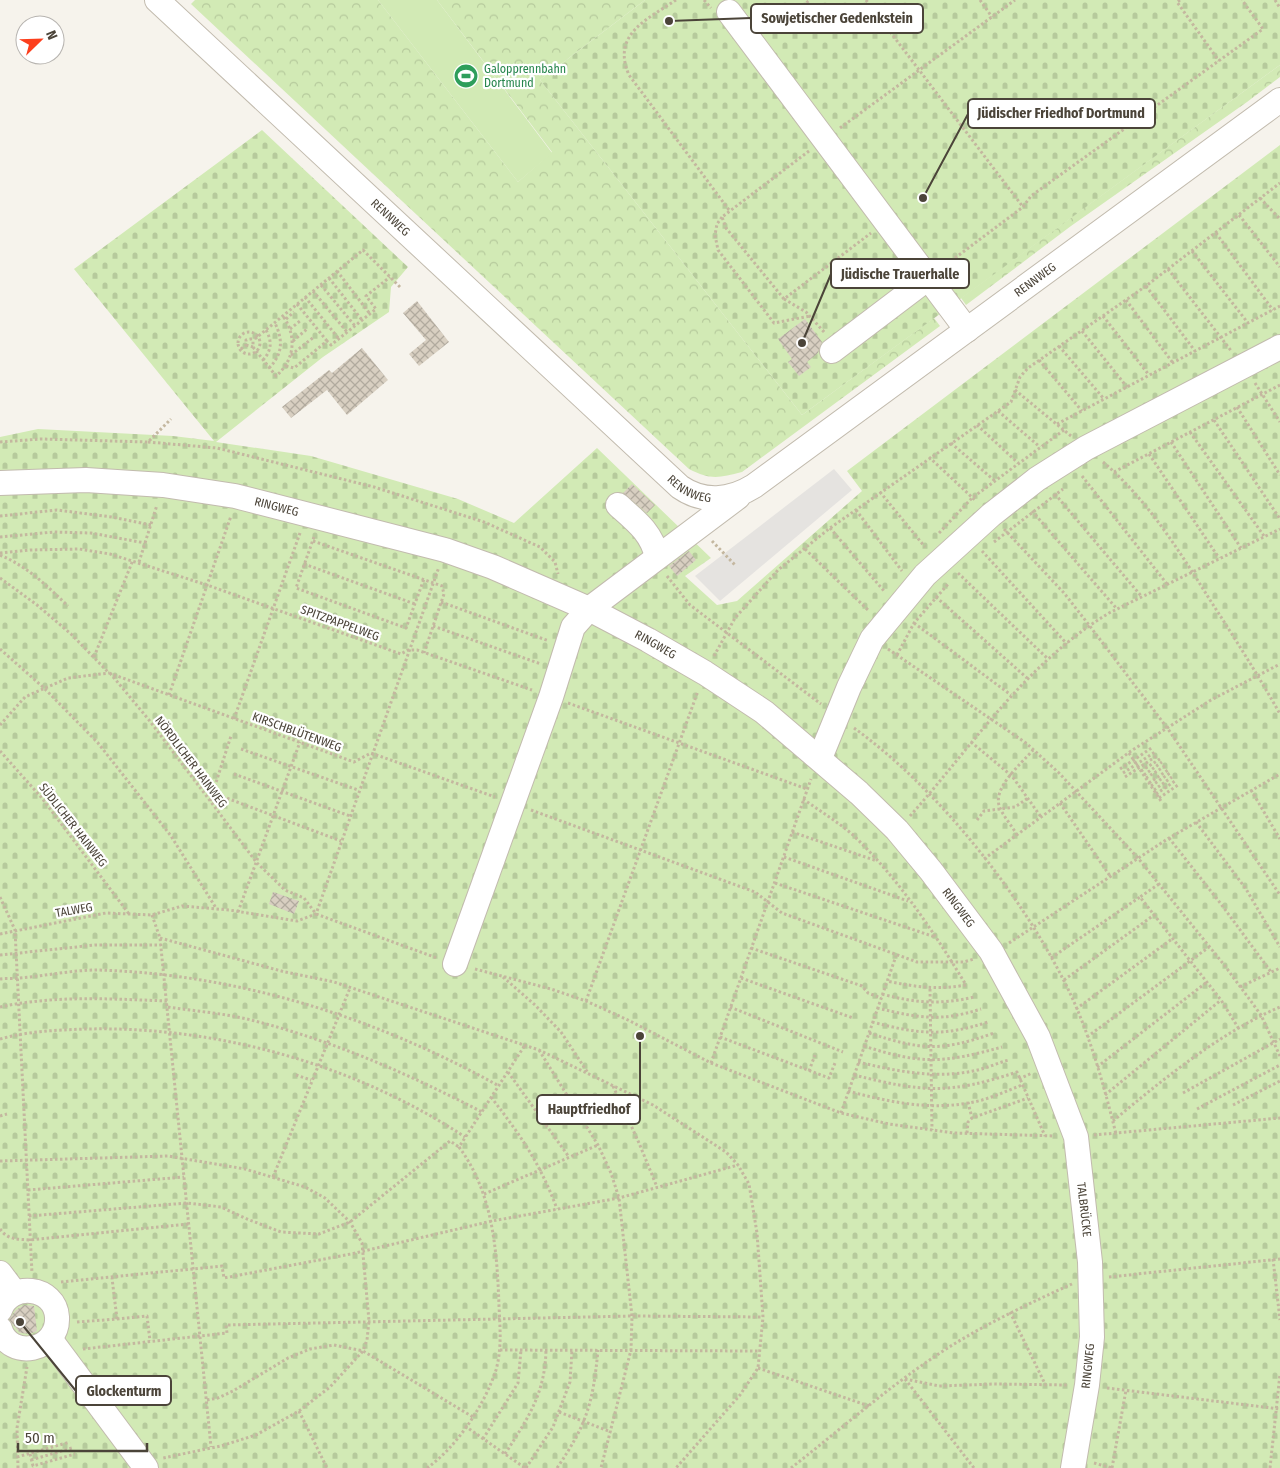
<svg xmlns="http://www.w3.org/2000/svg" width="1280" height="1468" font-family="'Fira Sans Condensed',sans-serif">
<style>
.forest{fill:url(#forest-crowns)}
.cemetery{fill:url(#cemetery-stones)}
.pitch{fill:#d2eab5}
.parking{fill:#e5e3e0}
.building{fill:url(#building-cross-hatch)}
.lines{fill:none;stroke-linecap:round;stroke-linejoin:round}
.minor-casing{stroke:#c2bbae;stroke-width:26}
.path{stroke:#c4b79f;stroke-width:3;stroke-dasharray:2.5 2.5;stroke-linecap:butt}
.minor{stroke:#fff;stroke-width:24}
.labels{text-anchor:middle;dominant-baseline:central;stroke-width:4.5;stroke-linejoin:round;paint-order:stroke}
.leisure-label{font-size:12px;fill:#27864d;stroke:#fff;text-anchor:start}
.street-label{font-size:12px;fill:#4b4439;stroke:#fff}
.leader{fill:none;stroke:#4b4439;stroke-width:2}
.callout-dot{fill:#4b4439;stroke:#fff;stroke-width:2}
.callout{fill:#fff;stroke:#4b4439;stroke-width:2}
.callout-label{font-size:14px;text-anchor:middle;font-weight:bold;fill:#4b4439}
</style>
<defs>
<pattern id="forest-crowns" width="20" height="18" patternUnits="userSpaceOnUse" patternTransform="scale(1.25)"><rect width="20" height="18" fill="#d2eab5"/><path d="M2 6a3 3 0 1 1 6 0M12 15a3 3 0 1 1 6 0" fill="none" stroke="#b6ca9c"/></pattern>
<pattern id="cemetery-stones" width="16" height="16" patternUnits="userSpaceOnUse" patternTransform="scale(1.25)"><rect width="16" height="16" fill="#d2eab5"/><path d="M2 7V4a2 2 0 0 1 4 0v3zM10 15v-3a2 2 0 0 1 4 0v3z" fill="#b6ca9c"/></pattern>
<pattern id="building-cross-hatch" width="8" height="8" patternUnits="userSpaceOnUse" patternTransform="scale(1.25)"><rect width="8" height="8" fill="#d8cfc1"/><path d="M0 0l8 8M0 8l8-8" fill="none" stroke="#b1aa9e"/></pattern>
</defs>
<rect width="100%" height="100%" fill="#f6f3ec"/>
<path class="forest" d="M195,0H378L518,182L552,152L437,0H645L540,80L802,415L934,318L940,326L742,472C719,478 710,480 689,469L191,4Z
M1280,65V77L1247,102L1071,226L966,305L961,298Z"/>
<path class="cemetery" d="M645,0H1280V65L802,415L540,80Z
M262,130L408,267L391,287L389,312L323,357L216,442L311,456L458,499L514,523L597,448L711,558L685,576L717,605L737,601L862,491L847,471L1280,145V1468H0V437L38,429L173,436L214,441L74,269Z"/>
<path class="pitch" d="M378,0H437L552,153L518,182Z"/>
<path class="parking" d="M834,469L852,490L720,601L695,576Z"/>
<path class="building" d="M417,301L449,342L419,366L409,354L426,340L403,313Z
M805,319L822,342L818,353L807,362L811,367L799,376L788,362L792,359L778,339Z
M362,348L388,380L347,415L327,390L291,418L282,407L329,370L332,373Z
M632,484L655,505L647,513L623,493Z
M689,551L696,560L677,576L669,566Z
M273,892L299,901L294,914L269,904Z
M24,1305L34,1306L37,1331L30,1334L20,1333L9,1320L16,1310Z"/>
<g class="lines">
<defs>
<g id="minor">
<path id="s1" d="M157,0L680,487C703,503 730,501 754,486L1280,100"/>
<path d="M729,12L967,330"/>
<path d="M832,351L927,279"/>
<path id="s2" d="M0,483L86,480L163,485L235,496L445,550L493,567L589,609L648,640L705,673L764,712L859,793L897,830L931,871L991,951L1038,1037L1076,1137L1090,1262L1092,1337L1087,1385L1073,1468"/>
<path d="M618,505C636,521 652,533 657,557"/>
<path d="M820,758L849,687L872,639L925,575L991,515L1037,479L1086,448L1280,347"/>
<path d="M455,964L551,697L573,627L589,609L738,497"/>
<path d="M0,1273L15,1293"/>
<path d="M0,1310C10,1281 55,1286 57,1317C59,1351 10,1361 0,1329"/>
<path d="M50,1339L146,1468"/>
</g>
</defs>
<use href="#minor" class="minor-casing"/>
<path class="path" d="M676,0C648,19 611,34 629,75L729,210
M704,0L711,8
M866,0L1023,207
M980,0L992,17
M1180,0L1177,2L1219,61
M1275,0L1280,8
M766,32L810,0
M840,128L1015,0
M809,151L722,217L726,228L784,299L871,233
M1260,198L1280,219
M1239,215L1280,267
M722,217L717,224L715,235L718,250L774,323L810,316
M1216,233L1273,310
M1192,251L1248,323
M943,267L1023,207L1031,196L1263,29L1242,0
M1168,269L1232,352
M337,271L370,314
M329,278L362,320
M321,285L355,326
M1146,286L1195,351
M313,291L347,332
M305,297L339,339
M784,299L806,312L825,333
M1126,300L1173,363
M297,304L327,341
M1103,316L1149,375
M286,319L294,312
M290,329L300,321
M1082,331L1127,387
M238 343a11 11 0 1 1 22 0a11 11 0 1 1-22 0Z
M293,341L307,329
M246,345L253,347V340
M1059,346L1104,399
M253,347L276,376C295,360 297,336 283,316
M241,349L246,345V340L256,338L363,250L400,287
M291,355L314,337
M263,360C272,350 272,341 266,330
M1039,360L1082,411
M286,366L294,368L327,341L331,345L376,309L366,296L390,277
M269,368C283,354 283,340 275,323
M1255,383L1280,422
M1015,390L1071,436
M1237,407L1280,475
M998,411L1040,447
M1214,420L1280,519
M1057,424L1280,306
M977,425L1018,463
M1190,432L1264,536
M0,442L41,439L148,442L171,419
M148,442L217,448L374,487L484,522L540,547L555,562L558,574
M1171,442L1241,548
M951,443L995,481
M1149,454L1219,558
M929,457L976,501
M1103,462C1147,499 1180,552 1210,600C1234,637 1258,675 1280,714
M1114,472L1280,385
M1082,476L1167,584
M880,492L925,547
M1055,494L1142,597
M856,510L902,571
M1032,511L1117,609
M0,516L57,510L112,517L151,525
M830,528L884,591
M1004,529L1064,593L1089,625L1168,729L1280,895
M939,533L972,498L1064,430
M0,537L54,532L91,533L145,543
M314,537L296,588L406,628L424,579
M313,541L442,586L444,594L424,653
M712,541L735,565
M994,542L1063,489
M805,549L869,611
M982,551L1067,644
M0,553L30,550L79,549L110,554L207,585L401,654L408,650H417L532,690
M0,555C28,567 46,585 68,606
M139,562L157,505
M304,564L415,604
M958,573L1048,659
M667,576L690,605L821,704
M0,578L37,605L71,634L109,673L354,762L371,753L495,797
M936,597L1027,678
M441,602L549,641
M914,623L1011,695
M433,626L541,664
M0,649L44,688L98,743L171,836L216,908
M888,649L1026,743L1059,773L1138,858L1225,966L1261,1015L1280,1056
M897,655L914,623L949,583
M714,656L735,618L778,570L830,528L1011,402L1020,377L1028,368L1146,286L1280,183
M94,657L133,560
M110,673L149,720L257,863L285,890L304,898L316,914L437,958
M169,695L231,516
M568,703L807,789
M234,719L300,533
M0,725L25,697L68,678L109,673
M854,728C936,787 1017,889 1063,979C1088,1027 1103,1082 1116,1134
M971,742L1012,776L1041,817
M241,749L358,790
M0,751L41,797L129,914
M1129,753L1161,801
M1120,769L1153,747
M1141,771L1160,759
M1123,773L1155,752
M234,774L350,816
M1144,775L1162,762
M1125,777L1158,755
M1146,778L1165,766
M1149,783L1168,770
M1151,786L1170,773
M1154,790L1172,777
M1251,790L1280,839
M213,793L341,841
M1156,794L1175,781
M1159,798L1178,785
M803,799C820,811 838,822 853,835C898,878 934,932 966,985C938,990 915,987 887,981
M210,801L231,736
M1060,803L1110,876
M531,810L755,892L782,913L917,962H964L974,959
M910,816C974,744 1024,665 1109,613L1280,529
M977,820L984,811L1015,807L1028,798
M1196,822L1246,889L1280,947
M792,832L877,861
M1017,835C1012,826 1004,817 1000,808C991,789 1021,764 1033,750
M1169,838L1221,904L1271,972
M784,857L908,901
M984,859L1131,751L1211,700L1280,664
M775,883L935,937
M1159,884L1140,897L1221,1000L1239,1029
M0,897L15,930L32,1273
M238,912L300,742
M152,915L160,938L211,1447
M0,934L106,913L152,915L182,906L229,910L297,921L316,914L439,567
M160,938L285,972L334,982L539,1050L653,1105L726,1152L738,1165L749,1184L757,1233L763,1317L758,1368L740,1395L676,1468
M1009,943L1169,838L1280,774
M751,948L862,986L868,993L881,998
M0,955L95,945H161
M1051,958L1140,897
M475,969L551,989L586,1001L628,1020L711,1063L841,1113L889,1124L954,1133L1055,1136
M503,977L535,1005L561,1032L588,1073
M741,978L853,1018
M0,979C6,978 13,979 19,978C45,976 72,970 98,970C238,974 377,1018 499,1086
M1064,980L1154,915
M1240,987L1280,968
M930,989L932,1130
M882,994C915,1003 941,1005 974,997
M586,1001L698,691
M0,1007C54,995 113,999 167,1001
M168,1007C194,1011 221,1013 247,1019C329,1039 407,1073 482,1112
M730,1007L843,1052
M877,1008C919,1018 940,1022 981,1009
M1076,1009L1172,939
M872,1022C918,1034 943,1037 988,1022
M869,1033C921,1050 941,1052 994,1033
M720,1037L829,1078L835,1063
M1087,1037L1209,947
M0,1039C29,1031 57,1030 87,1029C218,1026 356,1065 465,1137
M864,1046C922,1065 944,1063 1002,1047
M539,1050L598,1145L611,1173L619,1198L632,1316L631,1350L601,1468
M858,1062C896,1071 934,1079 973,1071C985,1069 997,1063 1009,1060
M711,1063L811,779
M1097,1067L1207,982
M809,1071L815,1055
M508,1072L569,1157
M296,1075L311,1080
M854,1075C923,1092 948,1095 1017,1072L1045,1136
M1019,1079L1032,1073
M613,1086L639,1143L657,1187
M848,1091C892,1103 937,1112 982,1100C996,1096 1009,1090 1022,1085
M1183,1093L1280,1039
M1105,1095L1221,1000
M491,1097C521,1136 540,1163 557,1209
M968,1102L972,1118
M1233,1105L1280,1081
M1197,1109L1280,1065
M841,1113L896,956
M0,1116L7,1114
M1113,1121C1162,1080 1221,1032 1280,1007
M967,1133L968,1122L972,1118L1028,1098
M1094,1135L1280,1118
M0,1161L168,1156L245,1169L305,1187L325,1198L350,1222L362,1243L369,1321L367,1340L363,1351L330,1387L299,1411L256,1435L221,1446L163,1458
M273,1177L350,988
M28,1190L184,1177
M484,1194L598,1145
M29,1216L187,1203L221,1207L247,1219L281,1232L319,1234L350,1222L450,1141L459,1147
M0,1229C8,1240 17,1239 30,1240L189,1224
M1273,1259L1280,1320
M1109,1277L1280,1259
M61,1282L222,1266L224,1278L351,1254L492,1221L619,1198L738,1165
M1010,1312L1045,1384
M117,1319L147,1316L150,1341
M77,1322L117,1319L112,1278
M83,1349L227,1333L226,1325L632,1316L763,1317
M500,1350L760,1351
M758,1368L869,1406
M905,1379L939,1386L994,1384L1068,1385
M905,1379L974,1468
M1107,1388L1280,1409
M207,1400L218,1398L233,1391L288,1358L310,1349L334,1345L363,1351L473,1417
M299,1411L327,1468
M559,1412L611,1432
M465,1426L525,1468
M483,1439L518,1383L521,1350
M30,1454L33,1466L75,1454
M505,1454C528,1418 545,1394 546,1350
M17,1457L70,1442
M31,1460L72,1448
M1094,1463L1112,1468
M18,1468L17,1428L27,1367
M427,1468C457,1447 485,1404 496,1370C502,1348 500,1328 499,1306C497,1250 493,1193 459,1147L525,1045
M526,1468L553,1427L570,1382L572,1350
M557,1468C587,1424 593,1403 598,1350
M791,1468C845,1426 896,1380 954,1344C992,1321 1032,1302 1072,1284
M1112,1468L1126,1390
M1270,1468L1280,1374"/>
<use href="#minor" class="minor"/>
</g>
<defs>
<symbol id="stadium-disc" viewBox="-11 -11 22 22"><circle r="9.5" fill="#2e9e5b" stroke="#fff"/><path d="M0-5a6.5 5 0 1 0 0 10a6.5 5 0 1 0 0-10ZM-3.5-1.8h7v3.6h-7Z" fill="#fff"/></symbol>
</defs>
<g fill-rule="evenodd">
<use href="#stadium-disc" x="452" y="62" width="28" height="28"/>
</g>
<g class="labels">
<g class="leisure-label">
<text x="484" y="69">Galopprennbahn<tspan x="484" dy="14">Dortmund</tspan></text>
</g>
<g class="street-label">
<text stroke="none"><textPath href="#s1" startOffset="319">RENNWEG</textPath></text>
<text stroke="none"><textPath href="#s1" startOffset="1142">RENNWEG</textPath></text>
<text stroke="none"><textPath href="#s1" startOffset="724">RENNWEG</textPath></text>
<text stroke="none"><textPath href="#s2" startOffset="279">RINGWEG</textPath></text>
<text transform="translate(340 623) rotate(20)">SPITZPAPPELWEG</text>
<text stroke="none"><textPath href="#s2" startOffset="684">RINGWEG</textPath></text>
<text transform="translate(297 732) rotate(20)">KIRSCHBLÜTENWEG</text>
<text transform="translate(191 762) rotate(53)">NÖRDLICHER HAINWEG</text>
<text transform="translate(73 825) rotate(52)">SÜDLICHER HAINWEG</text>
<text stroke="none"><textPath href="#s2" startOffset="1089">RINGWEG</textPath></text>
<text transform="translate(74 910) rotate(-10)">TALWEG</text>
<text stroke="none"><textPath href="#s2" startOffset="1421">TALBRÜCKE</textPath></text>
<text transform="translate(1088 1366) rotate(-84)">RINGWEG</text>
</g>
</g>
<path class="leader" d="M669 21L751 18M923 198L968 114M802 343L831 274M640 1036L640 1109M20 1322L76 1391"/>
<g class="callout-dot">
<circle cx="669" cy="21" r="5"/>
<circle cx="923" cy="198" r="5"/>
<circle cx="802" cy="343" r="5"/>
<circle cx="640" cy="1036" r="5"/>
<circle cx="20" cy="1322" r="5"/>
</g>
<g class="callout">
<rect x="751" y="4" width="172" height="29" rx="5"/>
<rect x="968" y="99" width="187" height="29" rx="5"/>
<rect x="831" y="259" width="138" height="29" rx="5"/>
<rect x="537" y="1095" width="103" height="29" rx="5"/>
<rect x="76" y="1376" width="95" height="29" rx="5"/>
</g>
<g class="callout-label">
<text x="837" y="23">Sowjetischer Gedenkstein</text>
<text x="1061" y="118">Jüdischer Friedhof Dortmund</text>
<text x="900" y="279">Jüdische Trauerhalle</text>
<text x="589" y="1114">Hauptfriedhof</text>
<text x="124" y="1396">Glockenturm</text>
</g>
<g transform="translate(40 40) rotate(67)"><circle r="24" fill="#ffffff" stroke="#b7b4b0"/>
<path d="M0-4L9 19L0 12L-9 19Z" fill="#fc3f1d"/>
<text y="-8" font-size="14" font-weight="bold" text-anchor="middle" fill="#4b4439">N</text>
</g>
<path d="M18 1443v8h129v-8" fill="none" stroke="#4b4439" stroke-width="2.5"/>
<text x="25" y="1443" font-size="15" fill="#4b4439" stroke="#ffffff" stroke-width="4" paint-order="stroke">50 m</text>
</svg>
